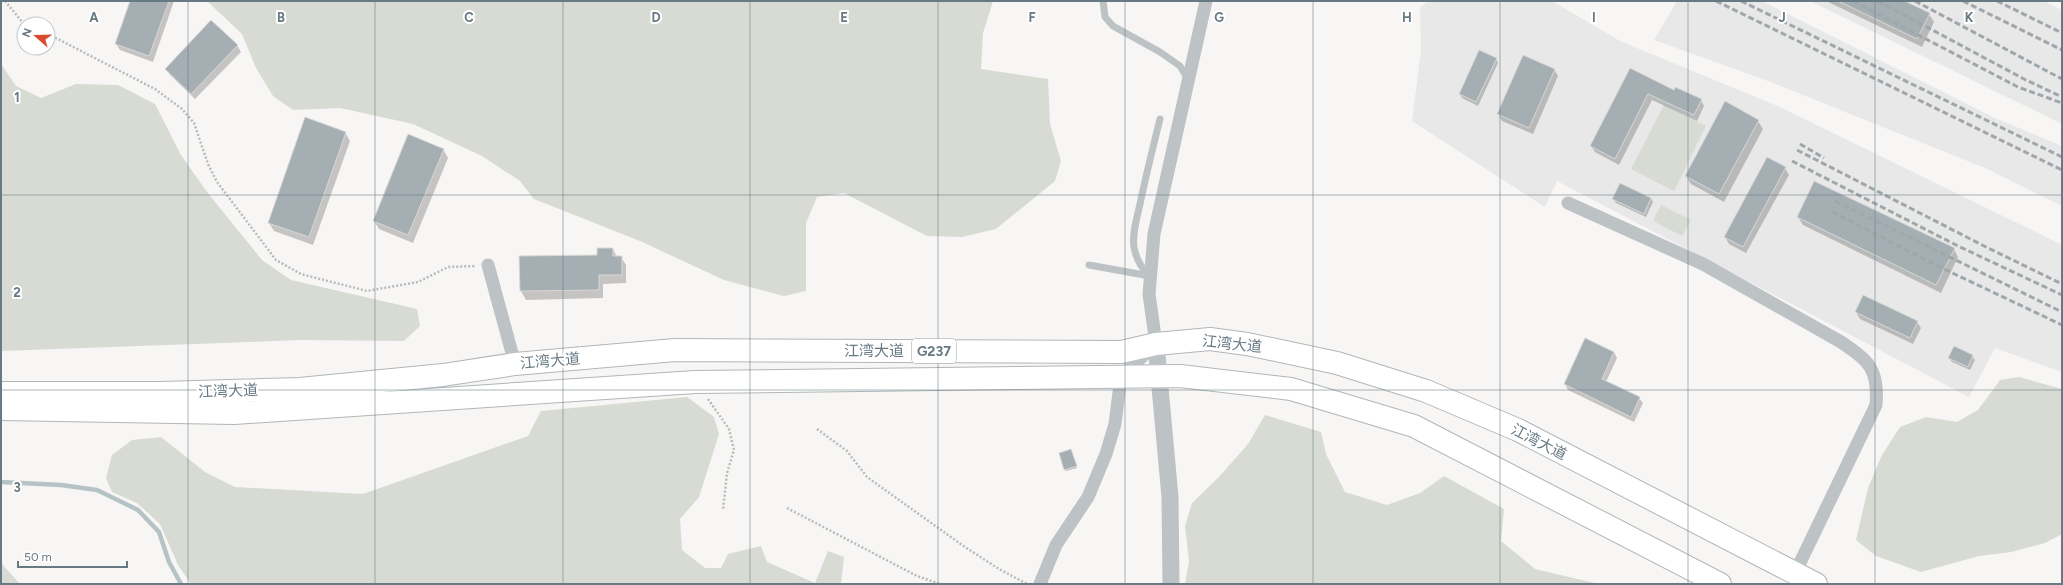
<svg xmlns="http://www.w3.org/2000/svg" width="2063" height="585" font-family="Figtree,'Noto Sans SC',sans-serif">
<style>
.built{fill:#e7e8e7}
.green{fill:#d7dbd3}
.shadow{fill:#0003}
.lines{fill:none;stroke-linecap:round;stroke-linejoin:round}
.stream{stroke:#b6c3c6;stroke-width:4.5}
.building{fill:#a5aeb3;stroke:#d8d8d6}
.trunk-casing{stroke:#b1b6b8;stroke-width:24}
.path{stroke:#b8bbbd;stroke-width:2.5;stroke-dasharray:2 2;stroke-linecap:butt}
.service{stroke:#bdc2c5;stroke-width:7}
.minor{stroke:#bdc2c5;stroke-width:13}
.tertiary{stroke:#bdc2c5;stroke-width:17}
.trunk{stroke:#fff;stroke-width:22}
.rail{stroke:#9fa7ab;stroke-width:3;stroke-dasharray:6 3;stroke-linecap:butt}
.grid{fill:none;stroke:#677983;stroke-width:1;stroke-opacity:0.55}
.labels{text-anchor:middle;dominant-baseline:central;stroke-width:4;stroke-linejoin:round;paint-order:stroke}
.shield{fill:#fff;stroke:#95a1a8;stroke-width:1}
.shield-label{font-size:14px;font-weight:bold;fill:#677983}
.street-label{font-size:15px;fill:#677983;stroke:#fff}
.grid-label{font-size:13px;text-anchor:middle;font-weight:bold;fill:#677983;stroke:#fff;stroke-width:4;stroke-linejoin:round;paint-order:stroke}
</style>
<rect width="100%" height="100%" fill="#f7f6f4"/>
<path class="built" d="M1428,1H1552L1620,41L1780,107L2062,245V372L1995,348L1969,397L1557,181L1545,207L1412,121L1421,50L1420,7Z
M1677,1H1762L1997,119L2062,146V206L1985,168L1768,81L1654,40Z
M1810,1H2044L2062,10V124Z"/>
<path class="green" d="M207,1H993L983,33L981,69L1048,79L1050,124L1061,161L1055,181L996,229L962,237L927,236L844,193L817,197L806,223V291L784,296L724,280L640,241L534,199L520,181L482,156L413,124L340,108L293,110L273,96L256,68L242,34Z
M1,64L16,86L41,98L76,84L118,85L155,104L181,155L207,192L262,260L291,280L417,309L420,326L404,341L301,340L1,351Z
M1664,105L1706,126L1674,191L1631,169Z
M1661,205L1691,220L1682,236L1653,221Z
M2019,377L2062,389V534L2045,543L2011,552L1979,556L1921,572L1876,556L1856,540L1868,488L1882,455L1900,427L1926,417L1957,422L1978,410L2000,380Z
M687,397L714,417L719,434L699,497L680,519L682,550L705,568H721L728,554L761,546L767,562L815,583L828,551L844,557L841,584H191L178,565L160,524L137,503L112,492L106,478L112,455L132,440L161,437L205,472L235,487L363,494L528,436L541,411Z
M1265,415L1321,432L1326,454L1345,492L1387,505L1420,493L1444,476L1504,509L1501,541L1535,569L1599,584H1185L1189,561L1185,526L1192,503L1219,477L1248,444Z
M1,563L20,584H1Z"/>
<path class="shadow" d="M131,1H174L153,62L120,50L116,44Z
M1826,1H1903L1929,14L1934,22L1922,47Z
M237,45L241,52L195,99L170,75L166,69Z
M1496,59L1498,63L1478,106L1462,98L1460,94Z
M1554,69L1558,76L1533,134L1502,121L1498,114Z
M1631,69L1674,92L1701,100L1704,106L1697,121L1652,100L1619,165L1595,152L1591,146Z
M1758,121L1763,129L1724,202L1691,184L1686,176Z
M345,132L350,141L313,245L274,231L269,223Z
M443,149L448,158L413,243L379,229L374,221Z
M1785,168L1789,175L1746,253L1729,244L1725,237Z
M1651,198L1653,202L1646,217L1616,203L1613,199Z
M1798,217L1954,249L1958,257L1941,293L1803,225Z
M613,249L617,257H621L626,265V283L603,284V298L526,300L521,291L520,257L598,256Z
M1863,296L1917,322L1921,328L1913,344L1860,319L1856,312Z
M1614,352L1617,358L1606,382L1639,398L1643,403L1634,422L1568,390L1565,384Z
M1972,356L1975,360L1970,370L1952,362L1949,358Z
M1072,452L1077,468L1066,471L1065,470Z"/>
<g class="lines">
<path class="stream" d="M1,482L61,485L97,490L138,510L159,532L169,562L181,584"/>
</g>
<path class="building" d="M130,1H169L149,56L115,44Z
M1838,1H1905L1930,13L1917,39Z
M211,20L238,45L191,94L165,69Z
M1479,50L1497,58L1476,102L1459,94Z
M1523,55L1555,69L1529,128L1497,114Z
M1630,68L1674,90L1675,87L1702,99L1694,115L1648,94L1615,159L1590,146Z
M1725,101L1759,120L1719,194L1685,176Z
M305,117L346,132L309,237L268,223Z
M408,134L444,149L408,235L373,221Z
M1767,157L1786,167L1743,247L1724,237Z
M1814,181L1955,248L1936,285L1797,217Z
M1620,183L1651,198L1644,214L1612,199Z
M597,248H613V256H622V275H599V290L520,291L519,256L597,255Z
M1863,295L1918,321L1910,338L1855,312Z
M1585,338L1614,352L1602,379L1640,397L1631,417L1564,384Z
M1954,346L1973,355L1968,367L1948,358Z
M1071,449L1077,466L1064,470L1059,453Z"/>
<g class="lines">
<defs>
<path id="trunk" d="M1,393H161L300,389L443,375L515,364L675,350L1121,352L1156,344L1210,339L1247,344L1337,363L1426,391L1518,430L1816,584
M1,409L234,413L695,382L1180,376L1291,389L1414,426L1720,584"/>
</defs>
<use href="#trunk" class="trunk-casing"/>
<path class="path" d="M5,1L24,24
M48,34L155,89L182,109L194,123L208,164L217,182L276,260L301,274L367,291L418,282L448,267L476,266
M708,399L729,429L734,450L727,473L723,510
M817,429L847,451L867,477L962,545L999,569L1027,584
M787,508L917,576L940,584"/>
<path class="service" d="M1103,1L1105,17L1113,26L1160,52L1180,66L1188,79
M1089,265L1150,276
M1150,276C1142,269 1136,259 1134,247C1132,233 1137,218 1140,204C1146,175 1153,147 1160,119"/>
<path class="minor" d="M1568,203L1703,264L1841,342C1869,361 1879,369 1876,405L1795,573
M488,265L515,364
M1040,584L1056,545L1088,497L1106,454L1115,424L1121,376L1156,344L1149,294L1154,234L1206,1"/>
<path class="tertiary" d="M1156,344L1170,497L1171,584"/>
<use href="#trunk" class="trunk"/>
<path class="rail" d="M1716,1L2062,170
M1741,1L2062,157
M1853,1L2018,87L2062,103
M1878,1L2024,79L2062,97
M1915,1L2062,79
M1963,1L2062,50
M1997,1L2062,33
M1800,144L1824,158
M1797,150L1988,248L2062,284
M1792,161L1958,246L2062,295
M1835,201L2062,312
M1832,212L1944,269L2062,325"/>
</g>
<path class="grid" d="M188,1V584M375,1V584M563,1V584M750,1V584M938,1V584M1125,1V584M1313,1V584M1500,1V584M1688,1V584M1875,1V584M1,195H2062M1,390H2062"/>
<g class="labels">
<rect class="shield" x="912" y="339" width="44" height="24" rx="3"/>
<g class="shield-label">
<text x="934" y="351">G237</text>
</g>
<g class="street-label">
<text transform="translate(1232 344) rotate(6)">江湾大道</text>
<text x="874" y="351">江湾大道</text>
<text transform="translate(550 361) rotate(-5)">江湾大道</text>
<text transform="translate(228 391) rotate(-2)">江湾大道</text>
<text transform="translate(1539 442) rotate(27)">江湾大道</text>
</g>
</g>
<g class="grid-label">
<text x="94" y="22">A</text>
<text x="281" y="22">B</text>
<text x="469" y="22">C</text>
<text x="656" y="22">D</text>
<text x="844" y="22">E</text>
<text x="1032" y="22">F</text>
<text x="1219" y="22">G</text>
<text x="1407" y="22">H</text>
<text x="1594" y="22">I</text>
<text x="1782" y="22">J</text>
<text x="1969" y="22">K</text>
<text x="17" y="102">1</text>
<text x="17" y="297">2</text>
<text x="17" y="492">3</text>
</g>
<rect width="2063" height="585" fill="none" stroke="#677983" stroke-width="4"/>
<g transform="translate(36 36) rotate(290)"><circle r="19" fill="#ffffff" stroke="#c2c9cd"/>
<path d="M0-3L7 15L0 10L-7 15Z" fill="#d94b31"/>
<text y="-6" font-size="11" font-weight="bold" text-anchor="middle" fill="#677983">N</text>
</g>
<path d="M18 561v6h109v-6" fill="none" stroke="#677983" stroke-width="2"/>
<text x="24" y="561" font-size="12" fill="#677983" stroke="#ffffff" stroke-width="3" paint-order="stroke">50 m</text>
</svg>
